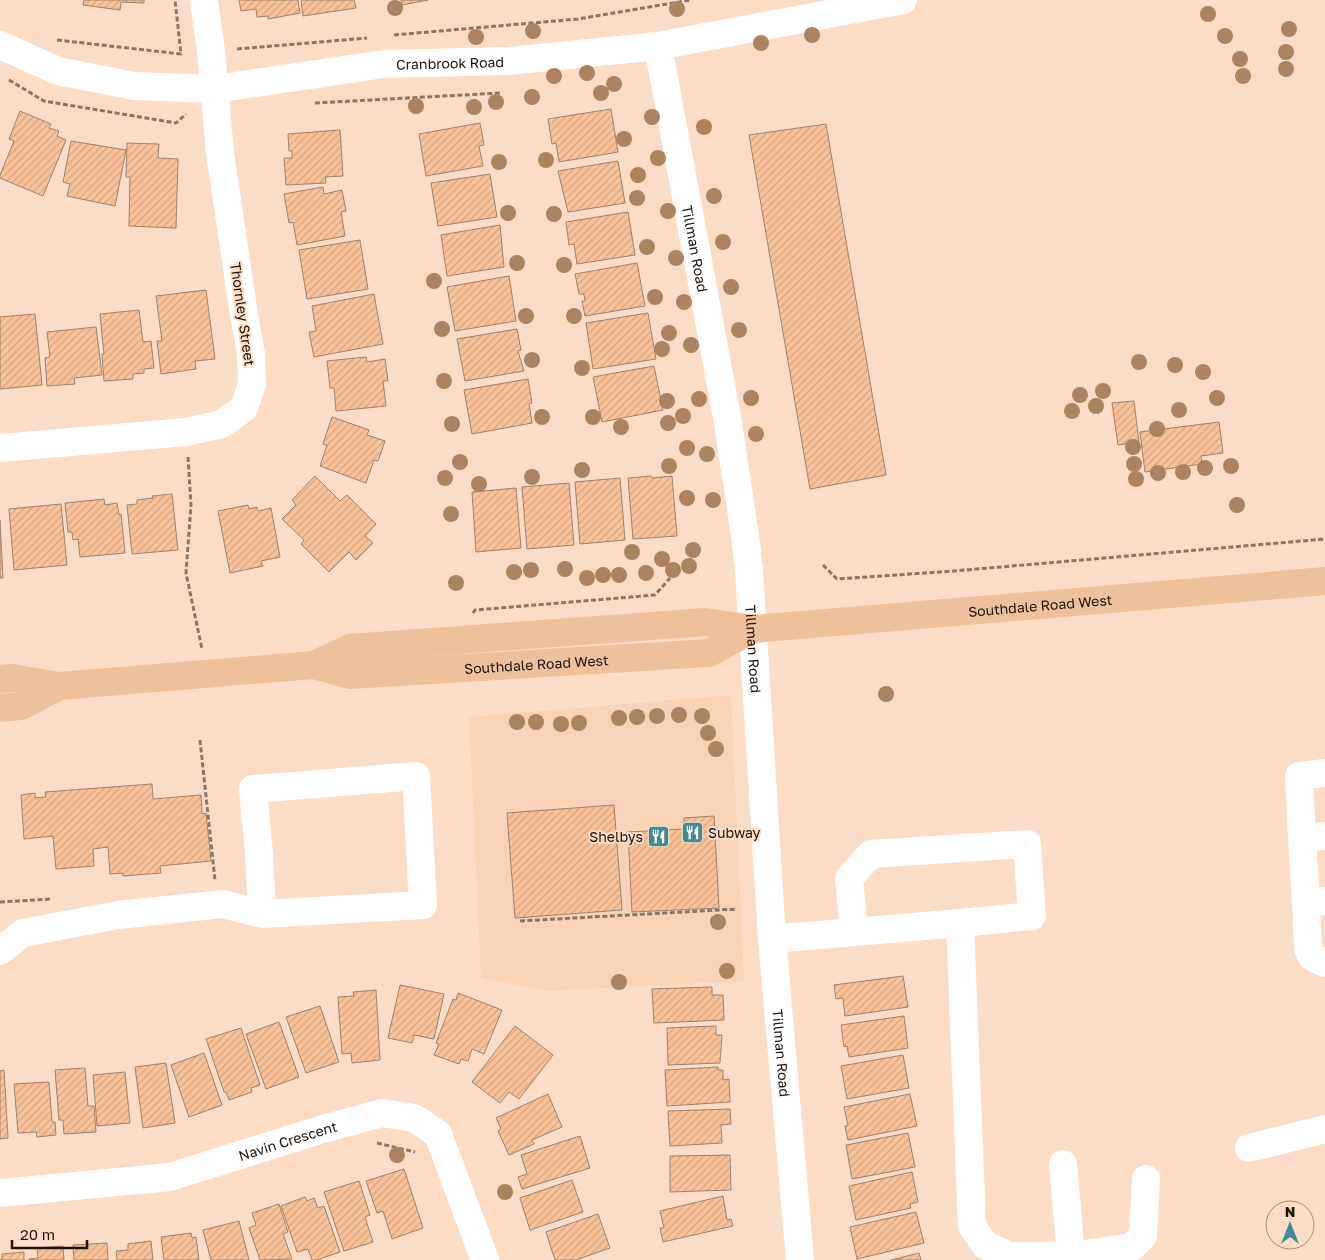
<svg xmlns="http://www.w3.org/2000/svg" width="1325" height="1260" font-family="'Golos Text',sans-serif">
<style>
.built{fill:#f8d3b8}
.building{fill:url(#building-hatch);stroke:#9e836e}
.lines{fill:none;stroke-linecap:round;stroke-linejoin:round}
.path{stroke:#8b7768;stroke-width:3;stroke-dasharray:5 2.5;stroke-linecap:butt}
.minor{stroke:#fff;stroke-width:28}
.major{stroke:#eec19d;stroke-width:28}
.tree{fill:#ac835e}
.labels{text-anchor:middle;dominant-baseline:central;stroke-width:4;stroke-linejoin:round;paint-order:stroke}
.street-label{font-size:14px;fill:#1c120a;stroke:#fbddc7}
.poi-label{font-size:14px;fill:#1c120a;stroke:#fbddc7;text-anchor:start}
</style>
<defs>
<pattern id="building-hatch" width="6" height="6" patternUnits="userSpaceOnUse" patternTransform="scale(1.25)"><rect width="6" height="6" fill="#f9c299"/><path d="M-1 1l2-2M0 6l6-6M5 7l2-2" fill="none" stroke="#d5a682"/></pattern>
</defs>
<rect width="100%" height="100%" fill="#fbddc7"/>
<path class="built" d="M731,695L744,981L547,991L481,978L469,717Z"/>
<path class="building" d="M84,0H144V3L121,2L120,10L83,5Z
M239,0H298L300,13L268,19V16L257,17L256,9L241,11Z
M301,0H354L356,8L303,16Z
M401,0H428L402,5Z
M611,109L618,152L559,162L556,143L552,144L548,119Z
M20,111L51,124L49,128L59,131L57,136L66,140L43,196L0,178V175L14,141L9,139Z
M480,123L484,145L479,146L483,166L426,176L419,134Z
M826,124L886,475L810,489L749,135Z
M340,130L343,176L325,177L326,183L286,185L284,158H292V151H289L288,134Z
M71,141L126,150L115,206L67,196L70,184L63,182Z
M127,143L159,144L158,158L178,159L176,228L129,226L130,177H126Z
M618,161L625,203L568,212L558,171Z
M490,174L497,217L438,226L431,183Z
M323,187L324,194L342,190L346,211L341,212L345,236L297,245L293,222L289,223L284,194Z
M628,212L635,255L577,264L574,244L569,245L566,222Z
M500,225L504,267L447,276L441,235Z
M360,240L368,289L307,299L299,250Z
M637,263L645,306L585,316L582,301H585L584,294H579L575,274Z
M509,276L516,321L455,331L447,287Z
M206,290L215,359L195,361L196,369L161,374L157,341H162L156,296Z
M374,294L383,344L314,357L309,332L316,331L312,306Z
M139,310L143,342L151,341L154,368L144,369V373L133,374V379L104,381L102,354H104L100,314Z
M648,313L656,359L593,369L586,323Z
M35,314L42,385L0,389V317Z
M96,327L102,375L74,378L75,384L47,386L45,358L50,357L47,332Z
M517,329L521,350L518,351L524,371L465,381L457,339Z
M366,357L367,362L385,359L388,381H383L386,406L336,411L334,388H330L327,361Z
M654,366L663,410L602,422L593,377Z
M528,379L532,403L529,404L532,423L472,434L464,390Z
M1134,401L1139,442L1118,445L1112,403Z
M332,417L369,430L367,435L385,441L378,461L374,460L366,483L320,466L327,445L323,444Z
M1219,422L1223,453L1201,456L1202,464L1145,472L1140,432Z
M315,476L340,501L347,495L376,524L365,536L373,543L356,560L349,552L329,572L301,544L304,540L282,519L296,505L292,500Z
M651,476L652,478L672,476L677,536L633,539L628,478Z
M620,478L625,540L580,544L575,482Z
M569,483L574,545L527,549L522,487Z
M516,488L521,548L476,552L472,492Z
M172,494L178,550L132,554L127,505L137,504V500L153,498L152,496Z
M104,499L105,505L117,503L119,515L121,514L125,553L80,557L78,539L73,540L72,532H68L65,503Z
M61,504L67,565L14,570L9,509Z
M248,505L249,509L257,507L258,511L271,508L280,557L261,561L263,566L230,573L218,511Z
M0,520L3,578H0Z
M152,784L153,799L201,795L202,814L206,813L211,861L160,866L161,873L123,876V873L110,874L108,847L93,849L94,866L56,869L53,836L24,839L21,795L35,793V798L46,797L45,792Z
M614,805L622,910L515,918L507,813Z
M714,816L719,908L632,912L628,832L684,829V818Z
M903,976L908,1007L845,1016L843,998L836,999L834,985Z
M400,985L444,994L434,1039L414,1035L412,1043L388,1038Z
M712,987V995H723L724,1020L654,1023L652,989Z
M376,990L380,1060L352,1063L351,1053L342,1054L338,997L354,996L353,992Z
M458,993L502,1010L484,1054L472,1049L468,1061L461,1059L459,1064L434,1055L439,1044L436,1043L453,999L456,1000Z
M320,1006L339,1062L306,1073L286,1017Z
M904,1016L908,1048L849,1057L847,1046L844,1047L841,1025Z
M279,1022L299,1077L266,1089L246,1034Z
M515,1026L553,1055L519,1099L509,1092L500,1103L472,1082Z
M716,1026V1035H722L720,1063L668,1065L667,1028Z
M241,1028L260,1085L251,1088L252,1092L229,1100L226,1092H224L206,1039Z
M204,1053L222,1105L189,1117L171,1065Z
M903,1055L909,1088L847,1099L841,1066Z
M166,1063L175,1123L143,1128L135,1067Z
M718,1067V1070H723V1080L729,1079L730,1102L667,1106L665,1070Z
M85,1068L88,1106H94L96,1132L64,1134L63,1120H59L55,1070Z
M4,1070L8,1138L0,1139V1071Z
M125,1072L130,1123L97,1126L93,1075Z
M49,1082L52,1122H55L56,1135L37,1137L36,1132L18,1133L14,1084Z
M548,1094L562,1127L532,1140L534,1144L509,1155L498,1131L501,1129L496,1118Z
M910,1094L917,1126L848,1140L845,1126H848L844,1107Z
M730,1109L731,1124L721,1125L722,1143L670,1146L668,1111Z
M908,1133L915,1167L852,1179L846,1145Z
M580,1136L590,1168L522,1189L518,1177L527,1174L521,1155Z
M730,1155L731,1190L670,1192V1156Z
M404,1169L423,1228L392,1239L383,1211L377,1213L366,1181Z
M912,1172L918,1202L910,1204L911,1208L856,1220L849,1186Z
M572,1180L583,1212L530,1230L520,1198Z
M359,1181L370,1215L365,1217L373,1242L344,1251L324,1192Z
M723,1196L727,1220L731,1219L733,1226L663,1242L660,1228H664L660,1211Z
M305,1197L307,1201L314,1198L318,1208L324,1206L340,1252L317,1260H312L308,1249L297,1252L281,1206Z
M279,1204L288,1232L283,1234L292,1259L260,1260L249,1228L256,1225L252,1213Z
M916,1212L924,1243L857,1259L850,1227Z
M598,1214L610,1248L576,1260H555L546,1232Z
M239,1221L249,1260H211L203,1230Z
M191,1233L192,1238L196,1237L199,1260H164L161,1237Z
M151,1241L153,1260H117L116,1251L128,1250V1244Z
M107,1243L108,1260H74L73,1245Z
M63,1246L64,1260H29V1259L38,1258L37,1248Z
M24,1252V1260H0L2,1259V1254Z
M919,1253L921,1260H891Z"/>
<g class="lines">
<path class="path" d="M394,35L578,19L691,0
M57,40L181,54L175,0
M237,49L367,38
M9,80L44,101L176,123L186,114
M315,103L500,93
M188,457L191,505L186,573L202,649
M823,565L837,579L954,571L1325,539
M473,613L475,610L655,595L670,578
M200,740L215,880
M0,902L52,899
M520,921L737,909
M377,1143L415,1152"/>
<g class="minor">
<path id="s1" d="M0,45L58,71L134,86L215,89L384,64L509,61L658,46L903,0"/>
<path id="s2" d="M658,46L727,417L745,536L749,570L772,939L800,1260"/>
<path d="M0,448L186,432L222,424L244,408L252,384L251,354L244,315L220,153L211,51L204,0"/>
<path d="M1325,773L1299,776L1302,838L1325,836"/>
<path d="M1302,838L1306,903L1325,901"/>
<path d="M1306,903L1308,949L1312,957L1325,963"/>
<path d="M854,931L849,878L871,854L1027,844L1032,916L960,923"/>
<path d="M772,939L960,923L972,1226L985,1245L1010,1256H1071L1132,1247L1143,1236L1146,1179"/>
<path d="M0,951L23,933L118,915L223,904L262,914L423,905L416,776L253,789L259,854L262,914"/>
<path d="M1249,1148L1325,1129"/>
<path d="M1063,1164L1071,1256"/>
<path id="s3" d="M0,1193L170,1177L323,1129L382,1113L414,1118L438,1134L485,1260"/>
</g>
<g class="major">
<path id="s4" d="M314,665L350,675L709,653L753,629"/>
<path id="s5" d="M0,679L12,678L59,686L314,665L350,648L705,622L753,629L1325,581"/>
<path d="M0,708L21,706L59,686"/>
</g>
</g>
<g class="tree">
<circle cx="395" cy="8" r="8"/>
<circle cx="677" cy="9" r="8"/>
<circle cx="1208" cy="14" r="8"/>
<circle cx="1289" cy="29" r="8"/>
<circle cx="533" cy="31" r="8"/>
<circle cx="812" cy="35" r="8"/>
<circle cx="1225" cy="36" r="8"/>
<circle cx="476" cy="37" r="8"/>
<circle cx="761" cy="43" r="8"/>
<circle cx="1286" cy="52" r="8"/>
<circle cx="1240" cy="59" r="8"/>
<circle cx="1286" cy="69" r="8"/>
<circle cx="587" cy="73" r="8"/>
<circle cx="554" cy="76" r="8"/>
<circle cx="1243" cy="76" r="8"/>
<circle cx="614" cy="84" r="8"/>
<circle cx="601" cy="93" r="8"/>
<circle cx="532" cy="97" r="8"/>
<circle cx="496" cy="102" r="8"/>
<circle cx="416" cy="106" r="8"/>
<circle cx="474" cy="107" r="8"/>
<circle cx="652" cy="117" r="8"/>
<circle cx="704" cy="127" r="8"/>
<circle cx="624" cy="139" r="8"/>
<circle cx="658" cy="158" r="8"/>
<circle cx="546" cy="160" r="8"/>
<circle cx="499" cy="162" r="8"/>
<circle cx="638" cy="175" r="8"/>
<circle cx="714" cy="196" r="8"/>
<circle cx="637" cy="198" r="8"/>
<circle cx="668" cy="211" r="8"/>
<circle cx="508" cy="213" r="8"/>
<circle cx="554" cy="214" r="8"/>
<circle cx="723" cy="242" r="8"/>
<circle cx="647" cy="247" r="8"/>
<circle cx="676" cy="258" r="8"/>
<circle cx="517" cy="263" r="8"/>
<circle cx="564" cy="265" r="8"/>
<circle cx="434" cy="281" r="8"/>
<circle cx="731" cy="287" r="8"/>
<circle cx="655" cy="297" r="8"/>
<circle cx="684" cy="302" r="8"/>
<circle cx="526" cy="316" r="8"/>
<circle cx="574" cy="316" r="8"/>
<circle cx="442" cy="329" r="8"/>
<circle cx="739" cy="330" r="8"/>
<circle cx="669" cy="333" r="8"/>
<circle cx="691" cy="345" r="8"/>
<circle cx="662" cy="349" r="8"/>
<circle cx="532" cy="360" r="8"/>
<circle cx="1139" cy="362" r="8"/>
<circle cx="1175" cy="365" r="8"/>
<circle cx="582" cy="368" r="8"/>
<circle cx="1203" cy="372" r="8"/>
<circle cx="444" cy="381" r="8"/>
<circle cx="1103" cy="391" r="8"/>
<circle cx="1080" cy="395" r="8"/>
<circle cx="751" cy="398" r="8"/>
<circle cx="1217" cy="398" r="8"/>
<circle cx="699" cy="399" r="8"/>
<circle cx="667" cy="401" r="8"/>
<circle cx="1096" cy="406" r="8"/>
<circle cx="1179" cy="410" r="8"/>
<circle cx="1072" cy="411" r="8"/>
<circle cx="683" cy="416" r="8"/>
<circle cx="542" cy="417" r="8"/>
<circle cx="593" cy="417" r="8"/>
<circle cx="668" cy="423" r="8"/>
<circle cx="452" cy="424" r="8"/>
<circle cx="621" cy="427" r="8"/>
<circle cx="1157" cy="429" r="8"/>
<circle cx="756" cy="434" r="8"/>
<circle cx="1133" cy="447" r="8"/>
<circle cx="687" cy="448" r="8"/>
<circle cx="707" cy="454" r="8"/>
<circle cx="460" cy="462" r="8"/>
<circle cx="1134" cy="464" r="8"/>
<circle cx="669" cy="466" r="8"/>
<circle cx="1231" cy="466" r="8"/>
<circle cx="1205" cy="468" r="8"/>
<circle cx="582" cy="470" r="8"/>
<circle cx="1183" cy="472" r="8"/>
<circle cx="1158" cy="473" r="8"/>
<circle cx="532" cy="477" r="8"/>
<circle cx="445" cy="478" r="8"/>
<circle cx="1136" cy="479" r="8"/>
<circle cx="479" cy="484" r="8"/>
<circle cx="687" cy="498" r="8"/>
<circle cx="713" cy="500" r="8"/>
<circle cx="1237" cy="505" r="8"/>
<circle cx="451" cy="514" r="8"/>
<circle cx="693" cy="550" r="8"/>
<circle cx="632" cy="552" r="8"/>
<circle cx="662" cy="559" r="8"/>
<circle cx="689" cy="566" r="8"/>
<circle cx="565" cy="569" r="8"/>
<circle cx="531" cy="570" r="8"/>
<circle cx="673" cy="570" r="8"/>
<circle cx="514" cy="572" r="8"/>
<circle cx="646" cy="573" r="8"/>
<circle cx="603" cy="575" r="8"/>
<circle cx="619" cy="575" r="8"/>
<circle cx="587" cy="578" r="8"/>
<circle cx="456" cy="583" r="8"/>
<circle cx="886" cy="694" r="8"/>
<circle cx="679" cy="715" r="8"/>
<circle cx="657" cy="716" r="8"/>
<circle cx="702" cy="716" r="8"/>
<circle cx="637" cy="717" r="8"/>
<circle cx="619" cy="718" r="8"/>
<circle cx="517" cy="722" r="8"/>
<circle cx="536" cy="722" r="8"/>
<circle cx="579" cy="723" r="8"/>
<circle cx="561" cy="724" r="8"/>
<circle cx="708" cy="733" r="8"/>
<circle cx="716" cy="749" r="8"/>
<circle cx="718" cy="922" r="8"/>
<circle cx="727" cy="971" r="8"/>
<circle cx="619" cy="982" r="8"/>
<circle cx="397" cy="1155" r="8"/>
<circle cx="505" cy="1192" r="8"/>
</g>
<defs>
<symbol id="restaurant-square" viewBox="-11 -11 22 22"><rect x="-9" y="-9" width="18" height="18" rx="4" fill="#448a94" stroke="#fbddc7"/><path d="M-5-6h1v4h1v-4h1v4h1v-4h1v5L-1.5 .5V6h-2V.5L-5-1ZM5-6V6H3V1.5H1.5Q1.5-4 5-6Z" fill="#fff"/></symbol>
</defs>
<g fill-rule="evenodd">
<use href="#restaurant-square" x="680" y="820" width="25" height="25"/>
<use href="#restaurant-square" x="646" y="824" width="25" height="25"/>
</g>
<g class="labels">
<g class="street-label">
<text stroke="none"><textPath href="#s1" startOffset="459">Cranbrook Road</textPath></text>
<text stroke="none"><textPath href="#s2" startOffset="206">Tillman Road</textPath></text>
<text transform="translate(243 314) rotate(82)">Thornley Street</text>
<text stroke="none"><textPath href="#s5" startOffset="1048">Southdale Road West</textPath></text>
<text stroke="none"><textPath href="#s2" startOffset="611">Tillman Road</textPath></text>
<text stroke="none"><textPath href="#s4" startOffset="224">Southdale Road West</textPath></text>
<text stroke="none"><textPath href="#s2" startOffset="1016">Tillman Road</textPath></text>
<text stroke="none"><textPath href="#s3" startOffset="294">Navin Crescent</textPath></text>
</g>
<g class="poi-label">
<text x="708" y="832">Subway</text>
<text x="643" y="836" text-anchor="end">Shelbys</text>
</g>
</g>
<g transform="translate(1290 1225)"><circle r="24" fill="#fbddc7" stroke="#a28c7b"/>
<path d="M0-4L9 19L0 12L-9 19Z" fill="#448a94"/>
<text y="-8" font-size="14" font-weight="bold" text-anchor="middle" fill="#1c120a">N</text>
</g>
<path d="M12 1240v8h75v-8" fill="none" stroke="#1c120a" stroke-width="2.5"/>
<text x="20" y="1240" font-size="15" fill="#1c120a" stroke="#fbddc7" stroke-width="4" paint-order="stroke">20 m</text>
</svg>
